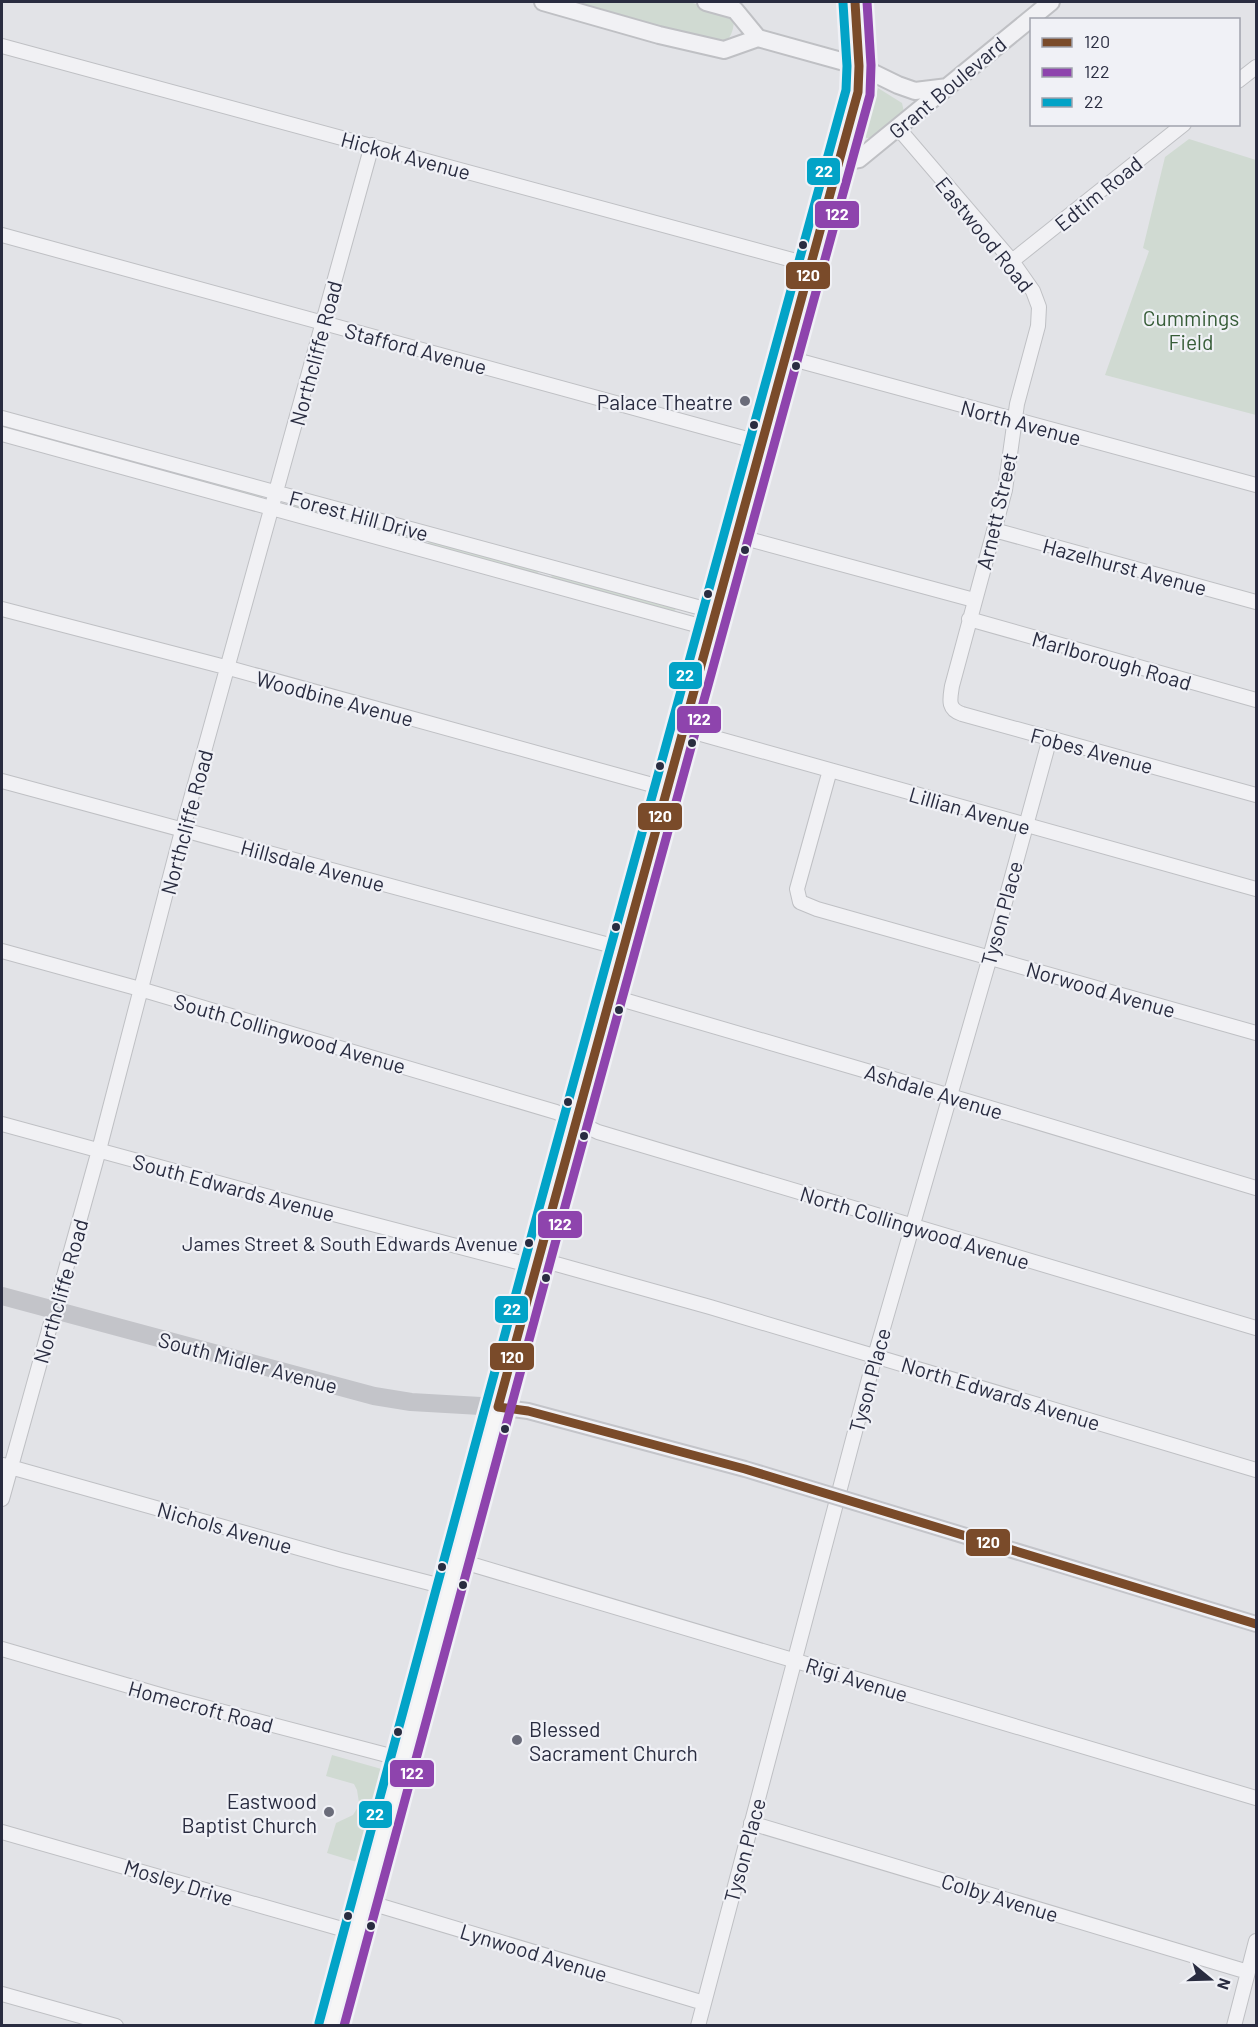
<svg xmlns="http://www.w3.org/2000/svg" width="1258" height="2027" font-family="Barlow,sans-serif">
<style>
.green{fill:#d0dad2}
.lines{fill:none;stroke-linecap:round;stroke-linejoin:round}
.minor-casing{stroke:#bfc0c4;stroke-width:16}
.tertiary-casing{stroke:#bfc0c4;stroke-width:20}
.primary-casing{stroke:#bec0c5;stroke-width:24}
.minor{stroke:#f1f1f4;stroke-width:14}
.tertiary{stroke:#f1f1f4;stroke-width:16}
.secondary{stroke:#c3c4c9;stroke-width:18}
.primary{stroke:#f6f6f6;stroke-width:21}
.bus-1-casing{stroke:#f0f1f6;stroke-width:14}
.bus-2-casing{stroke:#f0f1f6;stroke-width:14}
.bus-3-casing{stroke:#f0f1f6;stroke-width:14}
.bus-1{stroke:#7a4b2a;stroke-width:9}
.bus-2{stroke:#8e44ad;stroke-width:9}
.bus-3{stroke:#02a3c7;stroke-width:9}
.bus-dot{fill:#292c40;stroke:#f0f1f6;stroke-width:2}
.poi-dot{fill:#6a6c7a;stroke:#f0f1f6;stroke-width:2}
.labels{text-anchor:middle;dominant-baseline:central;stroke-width:4.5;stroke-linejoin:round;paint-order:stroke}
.bus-label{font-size:20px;fill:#292c40;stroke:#f0f1f6;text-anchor:end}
.street-label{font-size:21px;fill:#292c40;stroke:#f0f1f6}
.park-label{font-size:21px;fill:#365c37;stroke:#f0f1f6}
.poi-label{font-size:21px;fill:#292c40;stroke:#f0f1f6;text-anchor:end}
.line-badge{stroke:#f0f1f6;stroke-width:2}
.badge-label{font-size:16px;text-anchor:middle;font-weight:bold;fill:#fff}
</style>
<rect width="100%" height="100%" fill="#e2e3e7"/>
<path class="green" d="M567,2H689L726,12L734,21C733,32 731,38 722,44Z
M878,88L902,103L904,112L873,138H866L865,131Z
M1189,139L1256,160V415L1105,375L1149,251L1143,248L1165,157Z
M24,429L130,459L129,463L23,433Z
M147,463L263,494V497L261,498L146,467Z
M293,503L413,535V538L409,540L292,507Z
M429,539L539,569V572L535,574L430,546L428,544Z
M553,573L676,607V609L673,612L553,579L551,575Z
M332,1755L385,1770L375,1807L359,1803L357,1790L354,1784L326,1776Z
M358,1807L374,1812L360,1863L327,1853L336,1823L353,1815Z"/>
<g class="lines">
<defs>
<path id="minor" d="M2,46L811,265
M1238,81L1256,67
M898,128L1012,261L1033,291L1039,307L1038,326L1017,404L1005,490L952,686C950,699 947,709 962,714L1256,795
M2,235L762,443
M1012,261L1184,124
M785,357L1256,485
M2,418L716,612
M2,434L711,629
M994,530L1256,602
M737,536L974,600
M2,609L229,668L667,789
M969,619L1256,700
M683,729L1256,889
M830,770L797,889L800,902L817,909L1256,1033
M2,781L624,949
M2,951L140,989L556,1112L598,1132L1256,1328
M610,996L877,1074L1256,1188
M2,1124L299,1205L529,1265L556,1264L710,1307L1256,1470
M3,1465L341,1560L449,1588
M2,1499L99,1150L182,831L372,145
M457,1560L1256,1798
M2,1649L167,1697L402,1759
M751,1823L1248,1972
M2,1832L356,1933
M364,1901L704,2003
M2,1994L116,2026
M698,2026L875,1356L990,957L1050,738
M1234,2026L1256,1941"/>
<path id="tertiary" d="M543,2L659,35L724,50L758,38L859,66L898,85L915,91L948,87
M706,2L735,10L758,38
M839,162L859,159L1051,2"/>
<path id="primary" d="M331,2026L554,1200L858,92L859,66L855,2"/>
</defs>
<use href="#minor" class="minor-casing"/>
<use href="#tertiary" class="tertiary-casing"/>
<use href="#primary" class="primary-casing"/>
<use href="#minor" class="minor"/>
<use href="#tertiary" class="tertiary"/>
<path class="secondary" d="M2,1296L374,1396L411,1402L498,1407L528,1411L745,1469L1256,1624"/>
<use href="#primary" class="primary"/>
<defs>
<path id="bus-1" d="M855,2L859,66L858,92L498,1407L528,1411L745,1469L1256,1624"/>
<path id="bus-2" d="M344,2026L566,1203L870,95L871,65L867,2"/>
<path id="bus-3" d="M319,2023L542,1197L846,90L847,66L843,3"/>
</defs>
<use href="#bus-1" class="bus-1-casing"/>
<use href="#bus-2" class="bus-2-casing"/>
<use href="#bus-3" class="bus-3-casing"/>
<use href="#bus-1" class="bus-1"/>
<use href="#bus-2" class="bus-2"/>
<use href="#bus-3" class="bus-3"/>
</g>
<g class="bus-dot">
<circle cx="803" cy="245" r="5"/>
<circle cx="796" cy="366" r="5"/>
<circle cx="754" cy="425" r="5"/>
<circle cx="745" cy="550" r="5"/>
<circle cx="708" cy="594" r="5"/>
<circle cx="692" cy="743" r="5"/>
<circle cx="660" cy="766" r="5"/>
<circle cx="616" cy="927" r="5"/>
<circle cx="619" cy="1010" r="5"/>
<circle cx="568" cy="1102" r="5"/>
<circle cx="584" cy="1136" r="5"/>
<circle cx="529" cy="1243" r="5"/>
<circle cx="546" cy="1278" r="5"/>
<circle cx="505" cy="1429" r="5"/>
<circle cx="442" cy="1567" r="5"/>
<circle cx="463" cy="1585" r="5"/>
<circle cx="398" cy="1732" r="5"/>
<circle cx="348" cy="1916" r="5"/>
<circle cx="371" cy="1926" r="5"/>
</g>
<g class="poi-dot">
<circle cx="745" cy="401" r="6"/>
<circle cx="517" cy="1740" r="6"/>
<circle cx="329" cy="1812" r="6"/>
</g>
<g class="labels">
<g class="bus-label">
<text x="518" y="1243">James Street &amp; South Edwards Avenue</text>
</g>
<g class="street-label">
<text transform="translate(947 87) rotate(-40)">Grant Boulevard</text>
<text transform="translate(406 155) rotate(15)">Hickok Avenue</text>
<text transform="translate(1098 193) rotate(-39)">Edtim Road</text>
<text transform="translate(985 234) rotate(51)">Eastwood Road</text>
<text transform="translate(416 348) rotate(15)">Stafford Avenue</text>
<text transform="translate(315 353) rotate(-75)">Northcliffe Road</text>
<text transform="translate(1021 422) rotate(15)">North Avenue</text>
<text transform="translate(996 511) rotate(-77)">Arnett Street</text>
<text transform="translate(359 515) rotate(15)">Forest Hill Drive</text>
<text transform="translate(1125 566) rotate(15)">Hazelhurst Avenue</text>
<text transform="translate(1112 660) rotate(16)">Marlborough Road</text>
<text transform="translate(335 698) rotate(15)">Woodbine Avenue</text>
<text transform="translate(1092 750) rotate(15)">Fobes Avenue</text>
<text transform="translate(970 810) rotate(16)">Lillian Avenue</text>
<text transform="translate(186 822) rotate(-75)">Northcliffe Road</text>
<text transform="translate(313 865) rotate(15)">Hillsdale Avenue</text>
<text transform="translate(1001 913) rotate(-75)">Tyson Place</text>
<text transform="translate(1101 989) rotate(16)">Norwood Avenue</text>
<text transform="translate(290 1033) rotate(16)">South Collingwood Avenue</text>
<text transform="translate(934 1091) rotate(17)">Ashdale Avenue</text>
<text transform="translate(234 1187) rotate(15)">South Edwards Avenue</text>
<text transform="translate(915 1227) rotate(17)">North Collingwood Avenue</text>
<text transform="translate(60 1291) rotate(-74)">Northcliffe Road</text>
<text transform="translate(248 1362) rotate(15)">South Midler Avenue</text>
<text transform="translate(869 1380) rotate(-75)">Tyson Place</text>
<text transform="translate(1001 1393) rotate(17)">North Edwards Avenue</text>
<text transform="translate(225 1527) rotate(16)">Nichols Avenue</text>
<text transform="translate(857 1679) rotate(17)">Rigi Avenue</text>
<text transform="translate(201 1706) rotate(15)">Homecroft Road</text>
<text transform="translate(744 1850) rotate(-75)">Tyson Place</text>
<text transform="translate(179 1882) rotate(17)">Mosley Drive</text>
<text transform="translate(1000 1897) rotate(17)">Colby Avenue</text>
<text transform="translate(534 1952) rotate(17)">Lynwood Avenue</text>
</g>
<g class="park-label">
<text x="1191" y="317">Cummings<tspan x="1191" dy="24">Field</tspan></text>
</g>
<g class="poi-label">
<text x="733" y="401">Palace Theatre</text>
<text x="529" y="1728" text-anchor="start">Blessed<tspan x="529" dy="24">Sacrament Church</tspan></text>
<text x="317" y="1800">Eastwood<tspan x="317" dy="24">Baptist Church</tspan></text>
</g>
</g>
<g class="line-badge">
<rect x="806" y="157" width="35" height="29" rx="6" fill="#02a3c7"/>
<rect x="814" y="200" width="46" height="29" rx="6" fill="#8e44ad"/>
<rect x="785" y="261" width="46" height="29" rx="6" fill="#7a4b2a"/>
<rect x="668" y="661" width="35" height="29" rx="6" fill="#02a3c7"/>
<rect x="676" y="705" width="46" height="29" rx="6" fill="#8e44ad"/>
<rect x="637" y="802" width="46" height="29" rx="6" fill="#7a4b2a"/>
<rect x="537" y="1210" width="46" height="29" rx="6" fill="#8e44ad"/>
<rect x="494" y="1295" width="35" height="29" rx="6" fill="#02a3c7"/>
<rect x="489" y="1342" width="46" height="29" rx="6" fill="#7a4b2a"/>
<rect x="965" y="1528" width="46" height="29" rx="6" fill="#7a4b2a"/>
<rect x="389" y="1759" width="46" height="29" rx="6" fill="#8e44ad"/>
<rect x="358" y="1800" width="35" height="29" rx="6" fill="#02a3c7"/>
</g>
<g class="badge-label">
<text x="824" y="177">22</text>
<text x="837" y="220">122</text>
<text x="808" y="281">120</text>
<text x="685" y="681">22</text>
<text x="699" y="725">122</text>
<text x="660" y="822">120</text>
<text x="560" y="1230">122</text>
<text x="512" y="1315">22</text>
<text x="512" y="1363">120</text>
<text x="988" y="1548">120</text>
<text x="412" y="1779">122</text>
<text x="375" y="1820">22</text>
</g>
<rect width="1258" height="2027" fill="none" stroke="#292c40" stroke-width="6"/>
<rect x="1030" y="18" width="210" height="108" fill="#f0f1f6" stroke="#a0a2ad" stroke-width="1.5"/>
<rect x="1042" y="38" width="30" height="9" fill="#7a4b2a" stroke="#a0a2ad" stroke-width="1.5"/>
<text x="1084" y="48" font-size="18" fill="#292c40">120</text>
<rect x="1042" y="68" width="30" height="9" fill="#8e44ad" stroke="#a0a2ad" stroke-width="1.5"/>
<text x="1084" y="78" font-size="18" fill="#292c40">122</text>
<rect x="1042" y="98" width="30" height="9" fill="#02a3c7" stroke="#a0a2ad" stroke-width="1.5"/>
<text x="1084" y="108" font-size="18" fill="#292c40">22</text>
<g transform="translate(1210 1979) rotate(109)" stroke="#f0f1f6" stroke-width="4.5" paint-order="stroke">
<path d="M0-4.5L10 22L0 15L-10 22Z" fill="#292c40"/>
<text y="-9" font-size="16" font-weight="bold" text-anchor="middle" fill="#292c40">N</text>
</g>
</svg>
